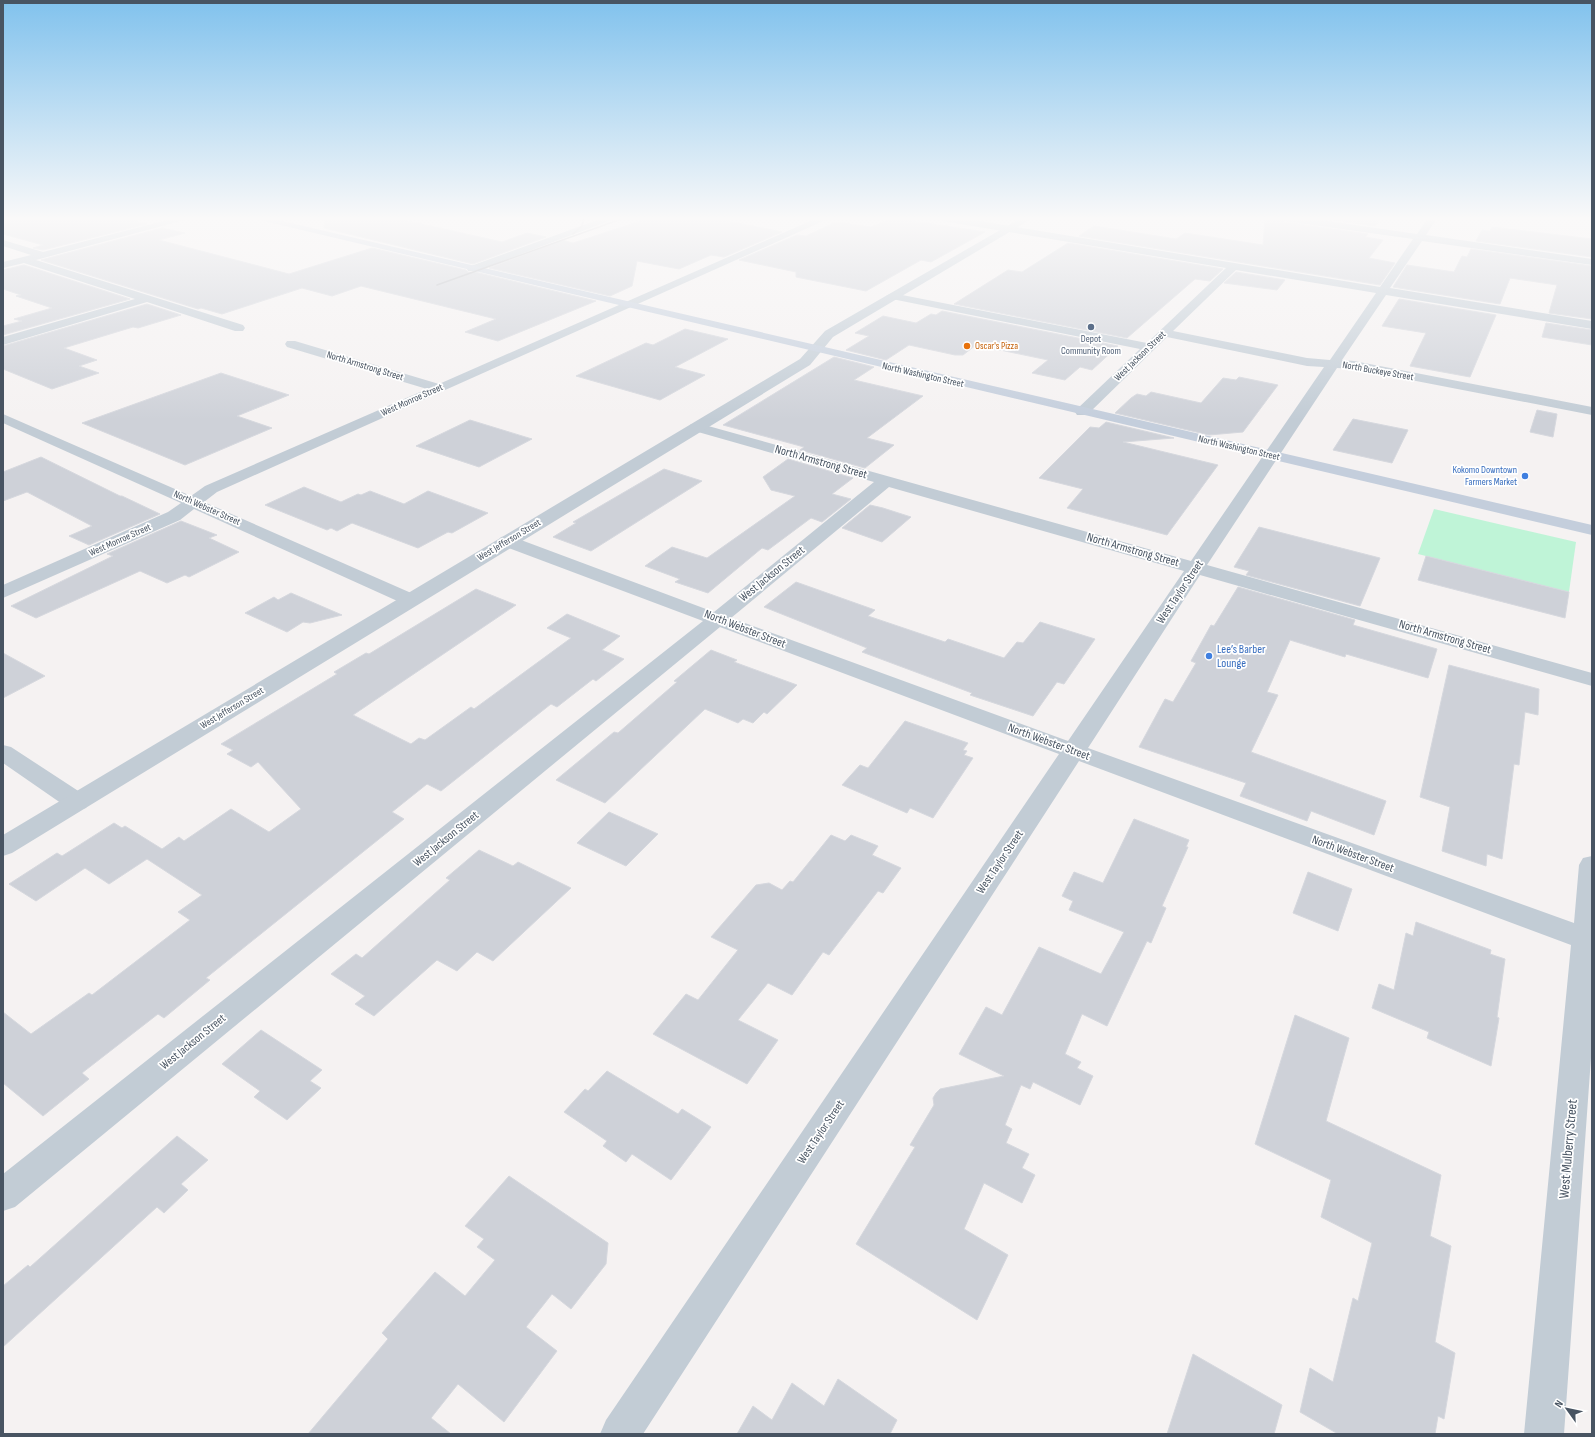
<svg xmlns="http://www.w3.org/2000/svg" width="1595" height="1437" font-family="'Sofia Sans Condensed',sans-serif">
<style>
.green{fill:#bff4d7}
.building{fill:#ced1d8;stroke:#d6d8de}
.lines{fill:none;stroke-linecap:round;stroke-linejoin:round}
.minor{fill:#c2ccd5;fill-rule:evenodd}
.tertiary{fill:#c2ccd5;fill-rule:evenodd}
.secondary{fill:#c4cedc;fill-rule:evenodd}
.rail{stroke:#b4b7bd;stroke-width:1.5}
.service-dot{fill:#5c6f8a;stroke:#fff;stroke-width:1.5}
.food-dot{fill:#e8710a;stroke:#fff;stroke-width:1.5}
.shop-dot{fill:#3f7fe0;stroke:#fff;stroke-width:1.5}
.labels{text-anchor:middle;dominant-baseline:central;stroke-width:3.5;stroke-linejoin:round;paint-order:stroke}
.far-service-label{font-size:10px;fill:#4e5e75;stroke:#fff}
.far-food-label{font-size:10px;fill:#c56008;stroke:#fff;text-anchor:start}
.far-street-label{font-size:10px;fill:#485462;stroke:#fff}
.far-shop-label{font-size:10px;fill:#366cbe;stroke:#fff;text-anchor:end}
.street-label{font-size:12px;fill:#485462;stroke:#fff}
.shop-label{font-size:12px;fill:#366cbe;stroke:#fff;text-anchor:start}
.near-street-label{font-size:14px;fill:#485462;stroke:#fff}
</style>
<rect width="100%" height="100%" fill="#f5f2f2"/>
<path class="green" d="M1434,509L1576,542L1569,592L1418,554Z"/>
<path class="building" d="M3,218H125L147,224L43,250L33,248L43,245L3,234Z
M325,218H395L502,242L527,233L546,237L473,264L324,228Z
M650,218H713L782,232L724,257L711,255L679,269L637,261L632,286L610,296L489,268L562,240L573,243Z
M893,218L985,232L931,262L921,260L866,291L796,277V272L739,260L797,235L806,236L836,222L871,227Z
M1265,218H1279L1284,222L1368,234L1365,237L1383,240L1369,258L1395,263L1380,285L1079,236L1094,226L1176,239L1185,233L1263,245Z
M1320,218H1381L1375,226Z
M1492,227L1592,239V257L1476,241L1482,230L1490,231Z
M162,228L185,233L159,240L289,274L372,248L466,270L468,272H475L596,301L498,341L465,332L496,319L361,286L332,296L302,288L222,314L201,308L198,309L41,260Z
M1068,243L1223,269L1210,281L1195,279L1127,338L954,304L1008,270L1022,272Z
M1471,249L1592,266V319L1549,313L1557,285L1510,278L1500,304L1393,287L1407,265L1454,272L1462,256L1467,257Z
M24,265L130,299L3,335V326L22,321L14,319L52,308L16,296L21,295L3,289V270Z
M1236,272L1285,280L1277,290L1224,283Z
M1399,299L1496,315L1470,377L1410,366L1426,333L1382,326Z
M147,304L181,315L138,328L133,327L64,348L97,360L79,366L99,373L52,389L3,369V346Z
M942,311L1118,346L1092,370L1080,367L1065,380L1032,373L1048,360L976,345L963,355H955L909,345L886,360L846,350L869,336L855,333L883,316L916,323L931,314L936,315Z
M1546,323L1592,330V345L1542,337Z
M685,329L728,339L675,367L705,375L660,400L576,376L646,343L653,345Z
M834,357L874,367L854,380L923,396L867,438L894,445L865,468L800,450L804,447L723,425Z
M221,373L289,395L237,416L272,428L185,465L82,423Z
M1239,377L1278,385L1243,432L1209,435L1115,413L1131,398L1137,394L1146,396L1151,392L1201,403L1223,378L1236,380Z
M1537,410L1557,414L1553,437L1530,432Z
M1353,419L1408,430L1392,463L1333,450Z
M470,420L532,439L479,467L416,446Z
M1106,422L1174,438L1123,442L1218,465L1167,535L1067,508L1083,489L1039,478L1090,427L1099,428Z
M41,457L120,496H122L160,514L89,545L69,536L92,526L27,492L3,501V472Z
M788,459L853,478L832,494L851,499L822,522L811,518L768,550L762,548L708,593L675,582L680,579L645,566L672,547L707,558L795,496L771,490L763,477Z
M664,469L702,481L591,551L553,537L576,523L573,522Z
M304,487L341,502L358,494L361,495L370,491L404,504L428,491L488,513L452,533L448,532L418,548L352,523L337,531L331,528L327,530L265,505Z
M870,505L883,508L911,517L882,542L842,528Z
M181,521L217,535L209,538L239,552L189,577L185,575L167,583L140,571L36,618L11,606L113,556L107,554Z
M1259,527L1380,558L1360,606L1246,575L1249,571L1234,567Z
M1426,556L1569,592L1565,618L1418,580Z
M796,582L875,610L868,616L945,642L948,639L1004,658L1017,642L1023,643L1040,622L1095,639L1064,684L1057,682L1033,716L970,695L972,693L862,652L867,648L764,607Z
M1238,587L1355,620L1353,625L1437,649L1428,678L1346,654L1345,657L1290,640L1267,692L1278,695L1251,752L1386,801L1374,835L1311,811L1307,821L1240,796L1246,783L1139,747L1165,699L1173,702L1196,663L1191,661L1211,625L1214,626Z
M476,589L516,605L353,715L411,744L419,738L425,740L471,707L474,709L571,638L547,628L567,614L620,636L602,650L624,659L596,681L593,679L557,707L551,704L441,791L427,784L392,812L404,819L206,978L210,980L164,1018L158,1014L82,1073L89,1079L43,1116L3,1083V1012L31,1034L89,993L92,995L190,920L178,912L202,895L147,859L109,884L85,868L36,901L9,884L57,853L62,856L114,823L122,828L125,826L162,849L179,837L184,841L231,809L269,832L301,809L258,762L251,767L227,754L233,750L221,744L337,674L334,672L366,653L369,654Z
M291,593L342,615L310,623L303,622L287,632L245,613L274,597L278,600Z
M711,650L737,660L734,662L797,685L767,714L764,712L753,723L743,719L738,723L705,709L605,803L556,780L614,732L618,733L677,682L674,681Z
M3,653L45,676L3,698Z
M1449,665L1539,689L1538,715L1525,712L1519,765L1514,764L1502,859L1487,854L1486,866L1442,851L1450,807L1420,797Z
M905,721L968,743L963,750L967,751L964,755L973,758L933,818L910,808L907,813L842,785L860,765L868,768Z
M609,812L658,834L626,866L577,843Z
M1134,819L1189,840L1186,847H1188L1162,906L1166,908L1151,943L1147,941L1107,1026L1082,1014L1065,1054L1081,1062L1077,1068L1093,1076L1080,1105L1033,1082L1030,1089L1021,1085L1005,1125L1012,1129L1006,1143L1029,1154L1022,1168L1035,1175L1022,1203L984,1183L964,1229L1008,1255L977,1320L856,1244L915,1147L910,1145L934,1105L933,1098L936,1093L940,1089L1004,1076L959,1054L986,1007L1002,1015L1039,947L1101,974L1124,932L1069,910L1073,901L1062,896L1074,872L1103,883Z
M831,835L845,841L851,835L878,846L872,855L901,868L883,893L878,891L829,955L823,952L792,995L768,983L738,1020L778,1040L747,1084L653,1034L686,994L698,1000L738,950L711,937L756,885L769,883L782,890L790,881L793,882Z
M479,850L513,866L518,862L571,888L493,961L477,952L457,971L437,960L374,1016L355,1004L365,996L331,974L356,954L362,958L450,880L446,878Z
M1308,872L1352,889L1338,931L1293,913Z
M1416,922L1491,950L1490,954L1505,959L1497,1017L1499,1018L1491,1066L1427,1038L1429,1032L1372,1008L1379,984L1394,990L1406,933L1413,936Z
M1295,1015L1349,1038L1326,1121L1441,1175L1430,1236L1451,1246L1435,1342L1455,1353L1444,1419L1438,1416L1435,1434H1338L1300,1412L1310,1368L1333,1382L1353,1298L1358,1301L1372,1243L1321,1217L1331,1180L1255,1144Z
M261,1030L322,1070L310,1081L321,1088L287,1120L254,1097L260,1091L222,1064Z
M607,1071L678,1114L682,1109L711,1127L671,1180L632,1154L626,1162L603,1146L607,1141L564,1112L585,1089L588,1091Z
M177,1136L208,1160L181,1184L188,1190L164,1213L157,1207L3,1347V1286L28,1265L30,1267Z
M509,1176L608,1243L606,1264L571,1309L552,1294L526,1327L557,1351L504,1422L458,1384L431,1418L451,1434H308L388,1339L382,1333L435,1272L465,1296L495,1260L477,1247L484,1239L465,1226Z
M1193,1354L1282,1405L1274,1434H1167Z
M838,1379L897,1420L890,1434H737L753,1406L772,1420L792,1383L824,1406Z"/>
<g class="lines">
<path class="minor" d="M175,218H192L36,260L243,325L245,328L243,331H235L147,302L3,345V337L135,299L24,263L3,268V262L31,255L3,246V240L43,252Z
M603,218H617L476,271H468L467,269L468,267Z
M817,218H830L217,492L204,502L418,596L421,600L418,604L411,606L404,604L194,509L180,520L3,598V585L168,512L181,503L3,423V414L191,496L205,486L427,389L287,347L285,344L287,341H295L439,384Z
M938,218H962L1380,287L1413,239L1284,221L1280,218H1307L1417,234L1428,218H1437L1426,235L1592,259V265L1422,241L1390,288L1592,321V329L1386,295L1342,360L1354,361L1592,407V415L1354,369L1337,368L1207,565L1592,673V686L1200,575L1088,748L1574,923L1579,865L1583,858L1592,856V1044L1564,1434H1524L1571,945L1079,761L643,1434H600L606,1420L1059,754L720,627L15,1207L3,1211V1174L703,621L501,545L498,541L501,537L507,536L513,537L714,612L874,482L691,430L689,427L691,424H701L1191,561L1324,367L1307,366L1167,337L1087,415H1077L1075,412L1077,409L1140,349L892,299L886,296L892,293L1147,343L1226,268L942,221ZM1236,270L1376,293L1330,360L1307,358L1173,331ZM889,487L1184,571L1068,741L731,618Z
M3,745L11,747L86,796L89,802L86,808L77,810L68,808L3,763Z"/>
<path class="tertiary" d="M1021,218H1033L833,337L810,365L12,853L3,856V835L800,359L825,331Z"/>
<path class="secondary" d="M251,218H269L1592,525V535Z"/>
<path class="rail" d="M573,234L582,226L584,218
M437,285L624,218"/>
</g>
<linearGradient id="sky" x2="0" y2="1"><stop stop-color="#81c2ed"/><stop offset="0.52" stop-color="#faf9f9"/><stop offset="1" stop-color="#faf9f9" stop-opacity="0"/></linearGradient>
<rect width="1595" height="420" fill="url(#sky)"/>
<circle class="service-dot" cx="1091" cy="327" r="4"/>
<circle class="food-dot" cx="967" cy="346" r="4"/>
<g class="shop-dot">
<circle cx="1525" cy="476" r="4"/>
<circle cx="1209" cy="656" r="4"/>
</g>
<g class="labels">
<g class="far-service-label">
<text x="1091" y="339">Depot<tspan x="1091" dy="12">Community Room</tspan></text>
</g>
<g class="far-food-label">
<text x="975" y="346">Oscar's Pizza</text>
</g>
<g class="far-street-label">
<text transform="translate(1140 356) rotate(-44)">West Jackson Street</text>
<text transform="translate(365 366) rotate(17)">North Armstrong Street</text>
<text transform="translate(1378 371) rotate(10)">North Buckeye Street</text>
<text transform="translate(923 375) rotate(13)">North Washington Street</text>
<text transform="translate(412 400) rotate(-24)">West Monroe Street</text>
<text transform="translate(1239 448) rotate(13)">North Washington Street</text>
<text transform="translate(207 508) rotate(24)">North Webster Street</text>
<text transform="translate(120 540) rotate(-24)">West Monroe Street</text>
<text transform="translate(509 540) rotate(-31)">West Jefferson Street</text>
<text transform="translate(232 708) rotate(-31)">West Jefferson Street</text>
</g>
<g class="far-shop-label">
<text x="1517" y="470">Kokomo Downtown<tspan x="1517" dy="12">Farmers Market</tspan></text>
</g>
<g class="street-label">
<text transform="translate(821 462) rotate(16)">North Armstrong Street</text>
<text transform="translate(1133 550) rotate(16)">North Armstrong Street</text>
<text transform="translate(772 574) rotate(-39)">West Jackson Street</text>
<text transform="translate(1180 592) rotate(-56)">West Taylor Street</text>
<text transform="translate(745 629) rotate(21)">North Webster Street</text>
<text transform="translate(1445 637) rotate(16)">North Armstrong Street</text>
<text transform="translate(1049 742) rotate(20)">North Webster Street</text>
<text transform="translate(446 839) rotate(-39)">West Jackson Street</text>
<text transform="translate(1353 854) rotate(20)">North Webster Street</text>
<text transform="translate(1000 862) rotate(-56)">West Taylor Street</text>
<text transform="translate(193 1042) rotate(-39)">West Jackson Street</text>
<text transform="translate(821 1132) rotate(-56)">West Taylor Street</text>
</g>
<g class="shop-label">
<text x="1217" y="649">Lee’s Barber<tspan x="1217" dy="14">Lounge</tspan></text>
</g>
<g class="near-street-label">
<text transform="translate(1568 1149) rotate(-85)">West Mulberry Street</text>
</g>
</g>
<rect width="1595" height="1437" fill="none" stroke="#485462" stroke-width="8"/>
<g transform="translate(1567 1409) rotate(303)" stroke="#ffffff" stroke-width="3" paint-order="stroke">
<path d="M0-3L7 15L0 10L-7 15Z" fill="#485462"/>
<text y="-6" font-size="11" font-weight="bold" text-anchor="middle" fill="#485462">N</text>
</g>
</svg>
